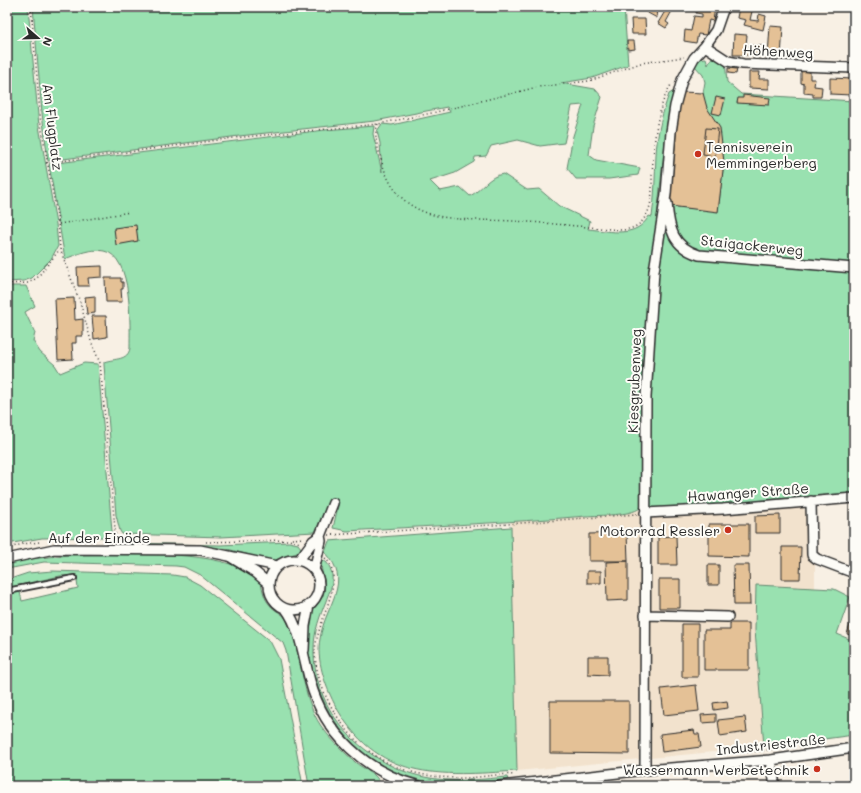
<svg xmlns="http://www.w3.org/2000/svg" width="861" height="793" font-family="Mali,sans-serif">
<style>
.built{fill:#f2e2cd}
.green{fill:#99e1b0;stroke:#62866e}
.building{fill:#e4c196;stroke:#2b2b2b}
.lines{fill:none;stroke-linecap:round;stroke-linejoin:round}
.lane-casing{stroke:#2b2b2b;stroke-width:8}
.street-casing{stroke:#2b2b2b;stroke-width:12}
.path{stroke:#2b2b2b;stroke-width:1.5;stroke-dasharray:1 3;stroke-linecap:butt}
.lane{stroke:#fdfcf7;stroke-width:4.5}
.street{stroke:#fdfcf7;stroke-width:9}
.poi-dot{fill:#c8321e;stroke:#fdfcf7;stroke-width:1.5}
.labels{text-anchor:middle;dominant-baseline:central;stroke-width:4;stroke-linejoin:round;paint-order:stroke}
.street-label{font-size:14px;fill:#2b2b2b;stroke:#fdfcf7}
.poi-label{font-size:14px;fill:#2b2b2b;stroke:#fdfcf7;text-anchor:end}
</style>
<rect width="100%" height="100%" fill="#f8f0e4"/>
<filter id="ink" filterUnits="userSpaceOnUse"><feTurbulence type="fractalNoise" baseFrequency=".025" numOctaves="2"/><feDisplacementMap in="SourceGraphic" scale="8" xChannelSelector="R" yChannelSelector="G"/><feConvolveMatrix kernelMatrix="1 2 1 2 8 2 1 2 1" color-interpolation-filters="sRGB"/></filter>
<g filter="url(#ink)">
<path class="built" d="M798,505L802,507L808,513V560L815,562V588L756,585L755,630L764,747L517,771L511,522L616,514L651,508Z"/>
<path class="green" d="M7,7H28L39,126L56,224L58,246L51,259L32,278L24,281L7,282Z
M33,7H624L628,65L592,78L561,83L595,89L602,97L593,126L589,155L596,160L640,168L638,175L609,179H576L567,168L573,136L583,105L572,106L564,143L540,146L518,140L491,146L486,156L475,157L474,162L455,173L430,181L440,191L460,187L470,196C482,190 488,176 503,174L527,190L539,189L559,206L590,221L588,229C610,231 636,239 649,216L652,217C655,196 655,176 656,155C657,134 662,114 669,94L674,91L667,123L653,254L642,503L640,508C630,516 600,515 586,516C507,523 427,526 347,531L333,528L339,502L330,498L315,532L221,537L122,534L120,531L116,515L104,365V362C115,358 128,361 130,348C130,326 133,256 104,251C90,248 78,254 65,259L49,164L325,130L374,126L373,134L382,172L380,143L377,131L382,124L392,125L450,112L447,107L375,121L239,136L48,161L42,113Z
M712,57H716L725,61L727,82L741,94L854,101V266L695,252L679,240L670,206L718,211L724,162L705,126L703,93L705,82L703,75L695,66L696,62L699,59L706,58L708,65Z
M666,219L680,250L696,257L854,271V494L716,506L656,509L650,506C648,409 650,315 666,219Z
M7,286H26L35,306L25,312L35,333L33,341L40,352L55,365L60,373L84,363L98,364L112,531L111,534L107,537L42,538L7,544Z
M511,527L517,771C439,776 376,782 334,703C325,685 316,659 320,639C325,604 354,583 325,552L329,541Z
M289,542L298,544L301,548L300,552L272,561L227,549L200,545H126L124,543L220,545Z
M69,555C120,555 192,549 239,567C247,570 254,578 261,583C263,591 264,599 270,605C274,611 283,613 286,619C303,652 300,695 321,726C331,740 343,751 355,762C364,770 378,773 381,786H309L286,651L283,643L200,575L184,567L176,566L44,562L7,569V564L28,559Z
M322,560C330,562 333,574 332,581C332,588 328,594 326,601C320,616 314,631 314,648C312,716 372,772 437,779C460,782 484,779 507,777L508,780C485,782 461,784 439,783C386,778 341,744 321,695C313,676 306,651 307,630C308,625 309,617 311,613C315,605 322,601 324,592C327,581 319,571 322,560Z
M53,571L173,575L185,577L200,585L270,641L279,659L303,786H7L10,778L7,777V595L20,592L22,601L78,588L76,575L60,576L7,588V580L28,573Z
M756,585L834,589L850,597L837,634L854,641V735L764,747L755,630Z"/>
<path class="building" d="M643,7H660L656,8L657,18L646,12V8Z
M697,7H715L713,21L709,20L706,35L698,34L696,43L684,41L685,30L691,31L694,16L702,17V14L696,13Z
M739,7H753L750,20L758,21L759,14L766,16L763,30L744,25L746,20L737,18Z
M667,8L672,11L666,22L669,24L666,28L658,23Z
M631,19H645L646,34H632Z
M770,26L783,27L781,57L768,56Z
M734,34L747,35L746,45L764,46L763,55H733Z
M627,41H634L635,49L628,50Z
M728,68L737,69L736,74L728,73Z
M801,71L810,72V79H815L814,86L822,87L821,97H813V94L804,93V84L801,83Z
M749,72H760L759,79H769V89L749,88Z
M830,78L853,79L854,99H851V95L830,94Z
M682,92L703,93L707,108L720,128L724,162L718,212L670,206L678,109Z
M743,95L770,98L769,105L737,103L738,98H743Z
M716,97L725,99L721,115L712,113Z
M706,128L718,129L715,156L703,154Z
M136,225L138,241L116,245L114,228Z
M102,266V277L88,278L89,286H78L77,267Z
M105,278H121V282H123V289H121L122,302H106Z
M95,296V313L87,314L85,297Z
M74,298L75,320L83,319V336H76V343H72L73,359L58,360L55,299Z
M92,316H106L107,337L94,339Z
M780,515V533H755V516Z
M709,524H749V557L709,556Z
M627,533L628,561H589V534Z
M676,536L677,565H658V537Z
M782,547H801L800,579H782Z
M628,561V600L607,601L606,562Z
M708,565H719V585H708Z
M733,565H749L750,605H734Z
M587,571H601V583H587Z
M659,579H680V608H659Z
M853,615H854V636L847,634Z
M730,623H749V670H704V630H730Z
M682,624H698V677H682Z
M588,656H608V675L588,674Z
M696,685L699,711L664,715L661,689Z
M550,701H629V754L550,753Z
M727,701L728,708L714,710L713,703Z
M716,714V722L702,723L701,715Z
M745,717L747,732L720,736L718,720Z
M694,730L695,734H699L701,747L662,752L660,734Z"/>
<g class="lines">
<defs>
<path id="lane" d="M7,591L74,578"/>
<path id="street" d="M705,46L728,61L743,64L854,68
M667,203C669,229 673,247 699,255L854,268
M811,501L812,555L817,559L854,573
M645,513L723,509L854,498
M232,558L255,572L269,584
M7,559L54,549L200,550L277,566
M269 585a25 25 0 1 1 50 0a25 25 0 1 1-50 0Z
M299,560L313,541L320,536
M314,570L321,541L320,536L333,503
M286,609C300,627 304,660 310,681C324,734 367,773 419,786
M645,615L728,617
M304,650L305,626L309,605
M771,760L775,786
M645,770L646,397L654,271L666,194L671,132L675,106L682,80L694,58L705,46L716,30L724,7
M500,786L645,770L771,760L854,748"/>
</defs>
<use href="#lane" class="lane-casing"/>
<use href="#street" class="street-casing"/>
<path class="path" d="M31,7L41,125L58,222L60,249L80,302L91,341L100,363L116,540
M378,124C373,135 378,148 381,159C399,228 457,218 513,221C549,223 586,227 622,230C632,229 640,226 645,217C653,206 652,188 652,175C654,145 655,111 671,85
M46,163L234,138L378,124L432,113L538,87L589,81L641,63L684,57
M59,224L130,212
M7,284L28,283L37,278L60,249
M329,535L508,524L637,514
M292,539L304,538
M206,542L289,540L301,543
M7,549L22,544L40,542
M325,558C348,579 315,623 315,653C316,686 336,721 360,744
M783,748L807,745
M369,751C396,772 429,778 463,778C480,778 498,773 515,775
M759,751L762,743
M743,753L783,748
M783,776L785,767"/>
<use href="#lane" class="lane"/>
<use href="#street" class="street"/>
</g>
</g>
<g class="poi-dot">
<circle cx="698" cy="154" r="4"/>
<circle cx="728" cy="530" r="4"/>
<circle cx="817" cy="769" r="4"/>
</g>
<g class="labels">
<g class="street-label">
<text transform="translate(778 51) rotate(3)">Höhenweg</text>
<text transform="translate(53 127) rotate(83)">Am Flugplatz</text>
<text transform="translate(752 245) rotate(6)">Staigackerweg</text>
<text transform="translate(634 381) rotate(-88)">Kiesgrubenweg</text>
<text transform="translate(748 492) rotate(-4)">Hawanger Straße</text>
<text x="99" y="537">Auf der Einöde</text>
<text transform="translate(771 744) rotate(-6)">Industriestraße</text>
</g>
<g class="poi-label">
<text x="706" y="146" text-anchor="start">Tennisverein<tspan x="706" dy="16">Memmingerberg</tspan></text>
<text x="720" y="530">Motorrad Ressler</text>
<text x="809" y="769">Wassermann Werbetechnik</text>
</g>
</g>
<rect width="861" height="793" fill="none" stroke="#fdfcf7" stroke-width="24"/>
<rect x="12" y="12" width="837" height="769" fill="none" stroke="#2b2b2b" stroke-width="1.5" filter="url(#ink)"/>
<g transform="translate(38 38) rotate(110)" stroke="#fdfcf7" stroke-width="3" paint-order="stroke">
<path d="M0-3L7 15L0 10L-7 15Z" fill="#2b2b2b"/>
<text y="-6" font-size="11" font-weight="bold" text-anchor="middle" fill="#2b2b2b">N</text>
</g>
</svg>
